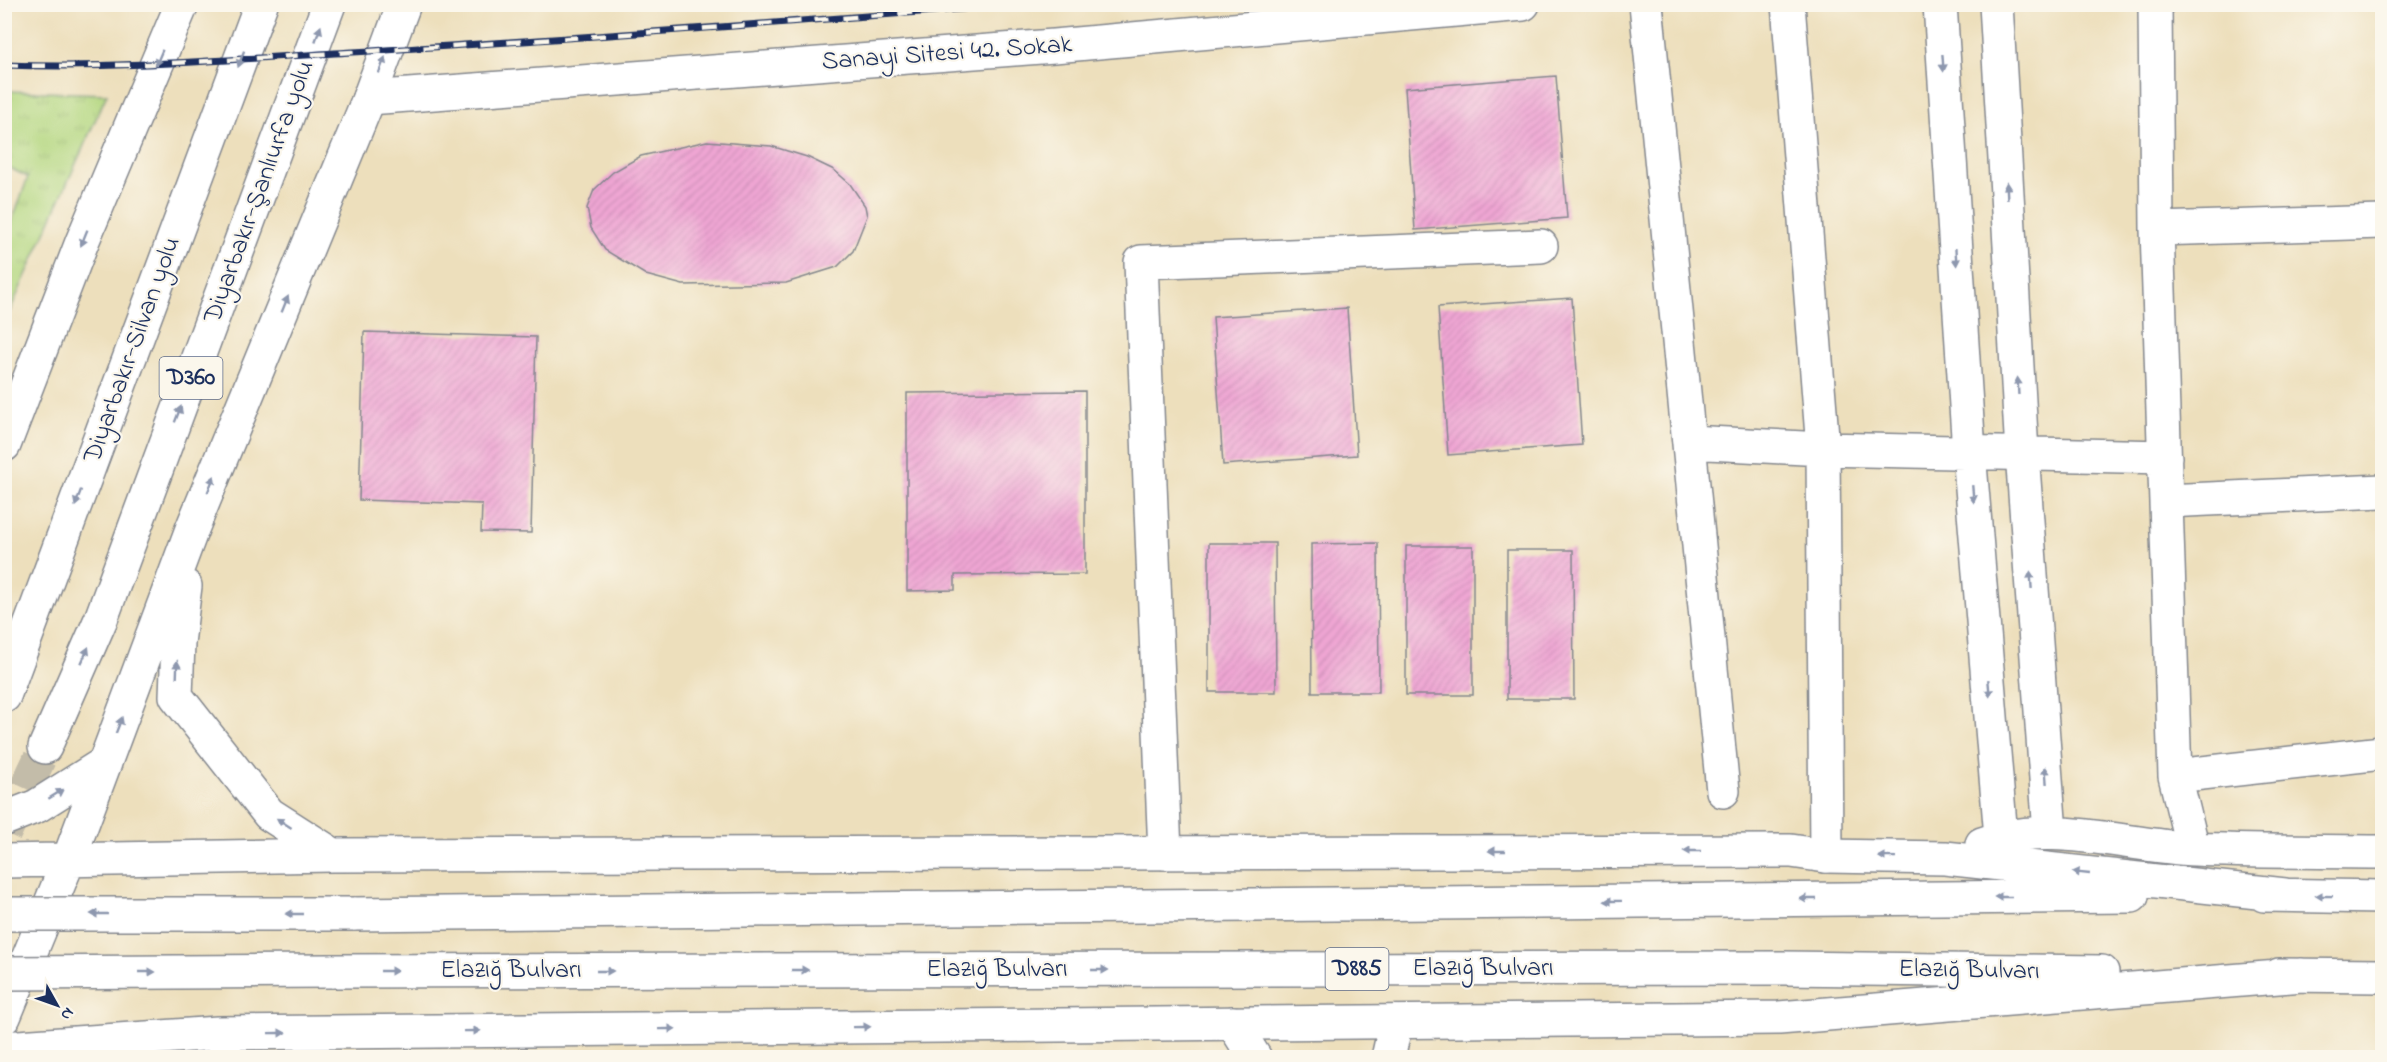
<svg xmlns="http://www.w3.org/2000/svg" width="2387" height="1062" font-family="'Indie Flower',sans-serif">
<style>
.grass{fill:url(#grass-tufts);stroke:#68836f;stroke-width:1.5}
.building{fill:url(#building-hatch)}
.lines{fill:none;stroke-linecap:round;stroke-linejoin:round}
.highway-tunnel{stroke:#c3bca9;stroke-width:33;stroke-dasharray:33 16;stroke-linecap:butt}
.minor-casing{stroke:#84878d;stroke-width:36}
.highway-casing{stroke:#84878d;stroke-width:36}
.minor{stroke:#fff;stroke-width:33}
.highway{stroke:#fff;stroke-width:33}
.rail-casing{stroke:#1b2f5e;stroke-width:7}
.rail{stroke:#fbf7ec;stroke-width:4.5;stroke-dasharray:14;stroke-linecap:butt}
.highway-bridge-casing{stroke:#84878d;stroke-width:36;stroke-linecap:butt}
.highway-bridge{stroke:#fff;stroke-width:33}
.oneway{fill:#8d97ae}
.labels{text-anchor:middle;dominant-baseline:central;stroke-width:4.5;stroke-linejoin:round;paint-order:stroke}
.shield{fill:#fbf7ec;stroke:#5e6b89;stroke-width:1.5}
.shield-label{font-size:24px;font-weight:bold;fill:#1b2f5e}
.street-label{font-size:26px;fill:#1b2f5e;stroke:#fbf7ec}
</style>
<defs>
<pattern id="grass-tufts" width="24" height="20" patternUnits="userSpaceOnUse" patternTransform="scale(1.5)"><rect width="24" height="20" fill="#b4d780"/><path d="M3 7l-1-3M5 7V3M7 7l1-3M15 17l-1-3M17 17v-4M19 17l1-3" fill="none" stroke="#9ab971"/></pattern>
<pattern id="building-hatch" width="6" height="6" patternUnits="userSpaceOnUse" patternTransform="scale(1.5)"><rect width="6" height="6" fill="#efa6d3"/><path d="M-1 1l2-2M0 6l6-6M5 7l2-2" fill="none" stroke="#cc8fb8"/></pattern>
</defs>
<rect width="100%" height="100%" fill="#fbf7ec"/>
<filter id="ink" filterUnits="userSpaceOnUse"><feTurbulence type="fractalNoise" baseFrequency=".0167" numOctaves="2"/><feDisplacementMap in="SourceGraphic" scale="12" xChannelSelector="R" yChannelSelector="G"/><feConvolveMatrix kernelMatrix="1 2 1 2 8 2 1 2 1" color-interpolation-filters="sRGB"/></filter>
<filter id="wash" filterUnits="userSpaceOnUse"><feTurbulence type="fractalNoise" baseFrequency=".008" numOctaves="4" result="noise"/><feDisplacementMap in="SourceGraphic" scale="24" xChannelSelector="R" yChannelSelector="G"/><feGaussianBlur stdDeviation="1.35" result="paint"/><feColorMatrix in="noise" values="0 0 0 0 0 0 0 0 0 0 0 0 0 0 0 0 0 1.4 0 .05"/><feComposite in="paint" operator="in"/></filter>
<g filter="url(#wash)">
<rect width="100%" height="100%" fill="#eddfbc"/>
<path class="grass" d="M5,91L107,94L5,322V241L28,177L5,166Z"/>
<g id="blocks">
<path class="building" d="M1556,76L1567,218L1415,230L1405,88Z
M707,141L771,146L807,157L834,170L850,184L865,206L867,216L853,251L837,267L786,283L683,285L646,275L605,250L591,228L587,208L594,190L613,172L641,156Z
M1572,298L1582,445L1448,455L1438,307Z
M1347,308L1357,455L1223,465L1213,317Z
M364,332L536,337L531,533L481,532L482,504L359,500Z
M1085,391V574L955,575V590L907,591V393Z
M1209,543H1275L1276,692H1209Z
M1378,543L1379,692H1312L1311,544Z
M1406,546H1473V695H1406Z
M1507,550H1573L1574,699H1507Z"/>
</g>
</g>
<g filter="url(#ink)">
<use href="#blocks" fill-opacity="0" stroke="#84878d" stroke-width="1.5"/>
<g class="lines">
<path class="highway-tunnel" d="M5,833L45,747"/>
<defs>
<path id="minor" d="M1646,4L1723,791
M1788,4L1823,449L1826,856
M1940,4L1969,452L2001,837
M1996,4L2022,453L2050,833
M2155,4L2157,229L2175,776L2193,849
M369,98L1054,46L1523,4
M2157,229L2382,222
M1689,442L1823,449L2165,457
M2166,501L2382,491
M2175,776L2382,753
M1982,844C2050,819 2124,846 2195,849C2257,852 2320,851 2382,852
M1165,853L1141,262L1541,246
M1233,1023L1255,1058
M1388,1058L1396,1022"/>
<path id="highway" d="M4,445L82,242L182,4
M185,586L178,643L176,696L269,814L333,855
M4,696L261,4
M45,747L101,619L329,4
M4,819L37,806L105,763
M4,861L333,855L1791,851L1826,856L1945,858L2285,895
M2264,895L2382,897
M353,914L2132,896
M331,971L1784,968L2102,972
M2279,975L2382,976
M4,1017L69,859L192,529L369,98L404,4
M4,1048L218,1033L1779,1018L2302,975"/>
</defs>
<use href="#minor" class="minor-casing"/>
<use href="#highway" class="highway-casing"/>
<use href="#minor" class="minor"/>
<use href="#highway" class="highway"/>
<defs>
<path id="rail" d="M4,65C121,69 237,59 353,52C577,39 801,21 1025,4"/>
</defs>
<use href="#rail" class="rail-casing"/>
<use href="#rail" class="rail"/>
<defs>
<path id="highway-bridge" d="M4,914H353
M4,973L331,971"/>
</defs>
<use href="#highway-bridge" class="highway-bridge-casing"/>
<use href="#highway-bridge" class="highway-bridge"/>
</g>
<defs><path id="oneway-solid" d="M-6-.8H1V-3.2L6.5 0L1 3.2V.8H-6Z" transform="scale(1.5)"/></defs>
<g class="oneway">
<use href="#oneway-solid" transform="translate(318 34) rotate(-70)"/>
<use href="#oneway-solid" transform="translate(159 58) rotate(113)"/>
<use href="#oneway-solid" transform="translate(241 59) rotate(110)"/>
<use href="#oneway-solid" transform="translate(1943 63) rotate(86)"/>
<use href="#oneway-solid" transform="translate(382 65) rotate(-69)"/>
<use href="#oneway-solid" transform="translate(2007 191) rotate(-93)"/>
<use href="#oneway-solid" transform="translate(84 238) rotate(112)"/>
<use href="#oneway-solid" transform="translate(1956 257) rotate(86)"/>
<use href="#oneway-solid" transform="translate(285 304) rotate(-68)"/>
<use href="#oneway-solid" transform="translate(2018 386) rotate(-93)"/>
<use href="#oneway-solid" transform="translate(178 414) rotate(-69)"/>
<use href="#oneway-solid" transform="translate(211 484) rotate(-68)"/>
<use href="#oneway-solid" transform="translate(1973 494) rotate(85)"/>
<use href="#oneway-solid" transform="translate(78 498) rotate(110)"/>
<use href="#oneway-solid" transform="translate(2031 580) rotate(-94)"/>
<use href="#oneway-solid" transform="translate(85 655) rotate(-66)"/>
<use href="#oneway-solid" transform="translate(177 669) rotate(-88)"/>
<use href="#oneway-solid" transform="translate(1989 688) rotate(85)"/>
<use href="#oneway-solid" transform="translate(119 725) rotate(-69)"/>
<use href="#oneway-solid" transform="translate(2046 775) rotate(-94)"/>
<use href="#oneway-solid" transform="translate(56 794) rotate(-32)"/>
<use href="#oneway-solid" transform="translate(284 823) rotate(-147)"/>
<use href="#oneway-solid" transform="translate(1497 851) rotate(180)"/>
<use href="#oneway-solid" transform="translate(1692 851) rotate(180)"/>
<use href="#oneway-solid" transform="translate(1887 857) rotate(-179)"/>
<use href="#oneway-solid" transform="translate(2081 873) rotate(-174)"/>
<use href="#oneway-solid" transform="translate(2324 896) rotate(-179)"/>
<use href="#oneway-solid" transform="translate(2003 897) rotate(180)"/>
<use href="#oneway-solid" transform="translate(1808 899) rotate(180)"/>
<use href="#oneway-solid" transform="translate(1613 901) rotate(179)"/>
<use href="#oneway-solid" transform="translate(99 914) rotate(-180)"/>
<use href="#oneway-solid" transform="translate(294 914) rotate(-180)"/>
<use href="#oneway-solid" transform="translate(800 970)"/>
<use href="#oneway-solid" transform="translate(1100 970)"/>
<use href="#oneway-solid" transform="translate(389 971)"/>
<use href="#oneway-solid" transform="translate(605 971)"/>
<use href="#oneway-solid" transform="translate(147 972)"/>
<use href="#oneway-solid" transform="translate(862 1027) rotate(-1)"/>
<use href="#oneway-solid" transform="translate(667 1029) rotate(-1)"/>
<use href="#oneway-solid" transform="translate(472 1031) rotate(-1)"/>
<use href="#oneway-solid" transform="translate(277 1033) rotate(-1)"/>
</g>
</g>
<g class="labels">
<g class="shield">
<rect x="159.5" y="357" width="63" height="42" rx="4.5"/>
<rect x="1325.5" y="948" width="63" height="42" rx="4.5"/>
</g>
<g class="shield-label">
<text x="191" y="378">D360</text>
<text x="1357" y="969">D885</text>
</g>
<g class="street-label">
<text transform="translate(947 54) rotate(-4)">Sanayi Sitesi 42. Sokak</text>
<text transform="translate(260 192) rotate(-70)">Diyarbakır-Şanlıurfa yolu</text>
<text transform="translate(133 350) rotate(-70)">Diyarbakır-Silvan yolu</text>
<text x="1483" y="969">Elazığ Bulvarı</text>
<text x="997" y="970">Elazığ Bulvarı</text>
<text x="511" y="971">Elazığ Bulvarı</text>
<text transform="translate(1969 971) rotate(1)">Elazığ Bulvarı</text>
</g>
</g>
<rect width="2387" height="1062" fill="none" stroke="#fbf7ec" stroke-width="24"/>
<g transform="translate(57 1005) rotate(130)" stroke="#fbf7ec" stroke-width="4.5" paint-order="stroke">
<path d="M0-4.5L10 22L0 15L-10 22Z" fill="#1b2f5e"/>
<text y="-9" font-size="16" font-weight="bold" text-anchor="middle" fill="#1b2f5e">N</text>
</g>
</svg>
